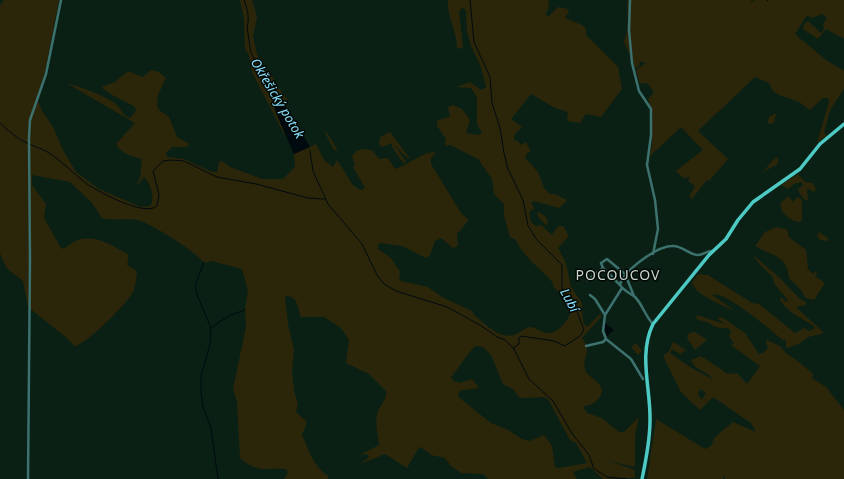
<svg xmlns="http://www.w3.org/2000/svg" width="844" height="479" font-family="'Noto Sans',sans-serif">
<style>
.green{fill:#2b260a;fill-rule:evenodd}
.water{fill:#000a0f}
.lines{fill:none;stroke-linecap:round;stroke-linejoin:round}
.stream{stroke:#000a0f;stroke-width:1}
.minor{stroke:#3c716e;stroke-width:2.5}
.major{stroke:#4ecac4;stroke-width:3.5}
.labels{text-anchor:middle;dominant-baseline:central;stroke-width:3;stroke-linejoin:round;paint-order:stroke}
.water-label{font-size:13px;font-style:italic;fill:#88e1ff;stroke:#020804}
.quarter-label{font-size:14px;letter-spacing:1px;fill:#c8d6ce;stroke:#020804}
</style>
<rect width="100%" height="100%" fill="#0a2015"/>
<path class="green" d="M4,0H59L45,72L36,100L39,103L41,109L53,127L64,152L76,172L99,189L141,207L150,206C156,198 150,183 144,177L136,187L140,178L142,159C133,157 120,153 116,144L135,123L68,84C78,85 110,98 117,105C122,110 122,115 130,118L136,111L135,107C128,102 105,93 102,87L115,82L128,71L143,77L151,70L159,72L166,78L158,95L157,105L159,110L169,117L177,137L188,143L189,145L187,147H172L166,153L167,157L184,159L212,172H217L219,162L222,161L230,167L262,179H283L295,167L294,154L316,144L325,161L333,167L336,161H338L352,184L360,190L365,188L353,167L355,164L352,157C355,148 366,148 373,151L379,159L388,158L395,169C409,165 421,152 436,152L431,158V164L461,213L469,220L457,234L458,246L453,248L441,238L435,241L430,255L426,258L402,246L380,243L378,245V249L391,258L400,272L399,279L401,281L428,287L442,297L472,311L474,315C485,324 499,339 514,335C519,333 526,327 531,327C536,328 541,332 546,333C558,335 571,318 572,307L553,286V283C542,270 522,256 516,240L510,237L504,216V204L494,194L492,179L478,159L450,145L445,146L446,139L437,126V120L450,117L448,107L453,105L462,109L470,120L466,133L479,135L482,133L477,124V97L471,88L456,87L470,82L481,90L486,87L481,67L471,46L467,31L466,10L462,8L459,12L463,47L459,49L457,48C457,31 447,17 448,0H549L548,9L546,14L548,17L558,7L568,9L569,11L565,18L582,25L586,29V35L618,67L622,89L601,117L586,114L580,123L568,121L567,118L568,112L555,108L531,94L511,119L522,127L515,134L514,140L518,141L521,145L526,142L531,152H528L525,158L538,172L544,188L550,194H555L567,200L564,204L559,208L534,201L531,203L535,209H532L529,213L531,222L536,226L541,225L552,235L558,226H563L569,236L558,248L566,263L571,287L582,303L583,322L587,327L601,313V317L582,338C593,352 582,355 585,369C586,379 616,385 594,403C591,405 586,405 583,407L587,413L602,418L619,432H624L639,417L635,435V467L608,461L630,468L635,471V478L603,479L590,467L573,472L577,479H488L483,474L461,473L451,466L445,458L431,455L421,447L418,449L407,468L385,454L360,464L369,457L367,454L360,455L379,445C378,435 375,425 377,415C378,406 387,402 386,391L369,374L346,363L349,340L341,328L324,317H301C297,307 299,298 287,296L285,297L288,324L294,350L292,369L294,391L298,404L296,412L307,422L302,435C309,451 314,467 328,476V479H284L288,472L286,469C267,468 256,473 240,458L237,402L233,389L246,327L245,309L248,290L242,269L211,261L204,263C198,253 149,222 137,220C126,218 111,221 102,218L92,203L70,182L32,175V185L46,204L44,218L61,248L64,249C87,228 106,242 129,255L127,265L137,271C136,278 136,286 133,292C127,304 85,346 74,346L68,339L28,307L23,281C9,269 7,273 0,253V5ZM476,346L483,347L491,355L503,384L513,389L519,397L525,398L545,397L549,401L570,440L576,443L587,463L559,468L555,467L552,446L544,435L530,441L522,439L508,430L491,423L462,400L458,396L459,391L479,388L472,379L460,383L454,381L451,377C457,371 472,347 476,346Z
M240,0H252L257,17L253,37L257,54L262,66L270,73L280,90L287,99V106L284,105L276,92L281,121L285,136L252,72L249,55L245,49L244,19Z
M628,0H751V2L755,0H844V39L826,29L818,39L803,29L804,24L808,21L821,33L824,29L823,24L827,18L822,14L812,18L807,15L795,34L826,60L844,71V89L830,110L824,133L827,135L817,143L829,102L828,98H823L810,110L799,102L779,95L773,91L769,83L755,77L698,131L728,159L710,180L706,181L692,199L689,197L695,186L688,181L690,177L683,178L676,171L703,150L681,127L649,157L652,146V120L653,114L648,99L654,92L647,83L642,84L639,82L636,70L646,63L640,61L639,67L635,68C631,59 629,51 624,43C624,38 627,35 627,30C629,19 626,9 628,0Z
M776,113L774,123L767,124L769,117Z
M324,131L328,134L337,149V151L334,150Z
M390,132L410,159L405,156L394,144L406,162L404,164L392,147V143L382,147L379,145L380,137Z
M778,157V164L763,172L773,160Z
M798,174L805,182L813,183L816,189L814,192L807,188L808,201C804,200 799,194 798,189L803,185L801,182L794,184L788,189L781,185Z
M789,196L792,202L798,197L802,200V220L800,222C792,222 778,213 781,202Z
M538,212C545,215 549,218 547,226L539,218L537,213Z
M776,227L787,229L789,237L806,250L808,269L813,274L816,271L817,274L815,276L825,283L814,300L805,298L802,291L789,278C787,255 772,256 755,246L765,232Z
M819,232L828,238V241L820,240L817,236Z
M753,255L780,278L800,299L806,302V305L796,307L823,332L822,334L808,337L799,344L786,348V340H783C771,331 725,290 712,295L734,310C723,306 693,294 692,282L698,274L708,275L752,303L759,304L795,333L804,328L809,331L814,329V326C803,319 787,312 780,300L781,297L786,302L788,300L774,284L773,277L760,265Z
M697,315L725,324L719,320L718,318L722,317L745,333L759,354L763,353L768,348L766,343L767,340L780,346L786,353L799,362L813,374L812,378L826,387L844,410V479H725L723,476V479H647L656,419L705,449L711,446L715,437L733,422L756,432L751,423L713,397L700,410L681,392L663,356L669,351L673,342L686,350L680,354L672,349L670,353L690,367L712,379C708,371 694,370 691,360L701,356L728,374L737,373L747,384L760,366L731,345L734,344L729,336L731,331L727,328H720L713,326L710,323L696,319ZM700,389L706,393L702,400L698,394Z
M695,332L707,340L695,350L687,338L689,333Z
M636,343L642,351L638,355L631,347Z"/>
<path class="water" d="M273,90L276,92L310,147L294,154L276,113L270,93Z
M605,323L614,330L607,336L604,328Z"/>
<g class="lines">
<path class="stream" d="M244,0C247,8 250,18 247,27L251,53L272,90
M470,0L474,42L490,77L492,103L500,128L504,153L508,169L523,200L528,226L537,240L562,265V289L575,306L584,330L580,336L565,346L554,341L521,336L519,338V344L514,347V349L529,379L553,401L571,432L589,455L594,469L607,477L627,479
M767,1L768,0
M0,123C8,130 17,139 27,143C35,147 44,149 52,155C64,163 75,175 87,184C99,192 145,217 157,206L159,195L153,171L163,161L171,160L184,161L217,177L256,184L308,198L325,199
M310,151L313,171L328,204L362,244L377,275L384,284L396,291L447,307L480,325L497,337L505,340L514,349
M204,262L196,283V292L211,328L210,344L201,376V392L203,407L211,428L218,479
M211,328L230,315L245,310"/>
<path class="minor" d="M630,0L629,30L632,63L639,91L651,109V135L647,165L655,200L658,229L653,254
M603,268L601,263L607,259L625,274L634,296
M588,280L603,268L620,285
M622,288L605,315L603,331L606,339L631,359L643,379
M590,295L595,299L605,315
M653,324C645,316 643,305 635,297C630,293 624,291 620,285C623,271 657,246 672,246C682,245 689,255 698,255C704,255 707,250 713,251
M586,346L603,342L606,339
M28,479L30,259L29,137L30,120L46,74L61,0"/>
<path class="major" d="M642,479C646,460 650,441 650,421C651,389 638,355 653,324L709,255L726,239L738,220L753,202L800,169L820,144L844,124"/>
</g>
<g class="labels">
<g class="water-label">
<text transform="translate(278 98) rotate(59)">Okřešický potok</text>
<text transform="translate(570 300) rotate(62)">Lubí</text>
</g>
<g class="quarter-label">
<text x="618" y="274">POCOUCOV</text>
</g>
</g>
</svg>
